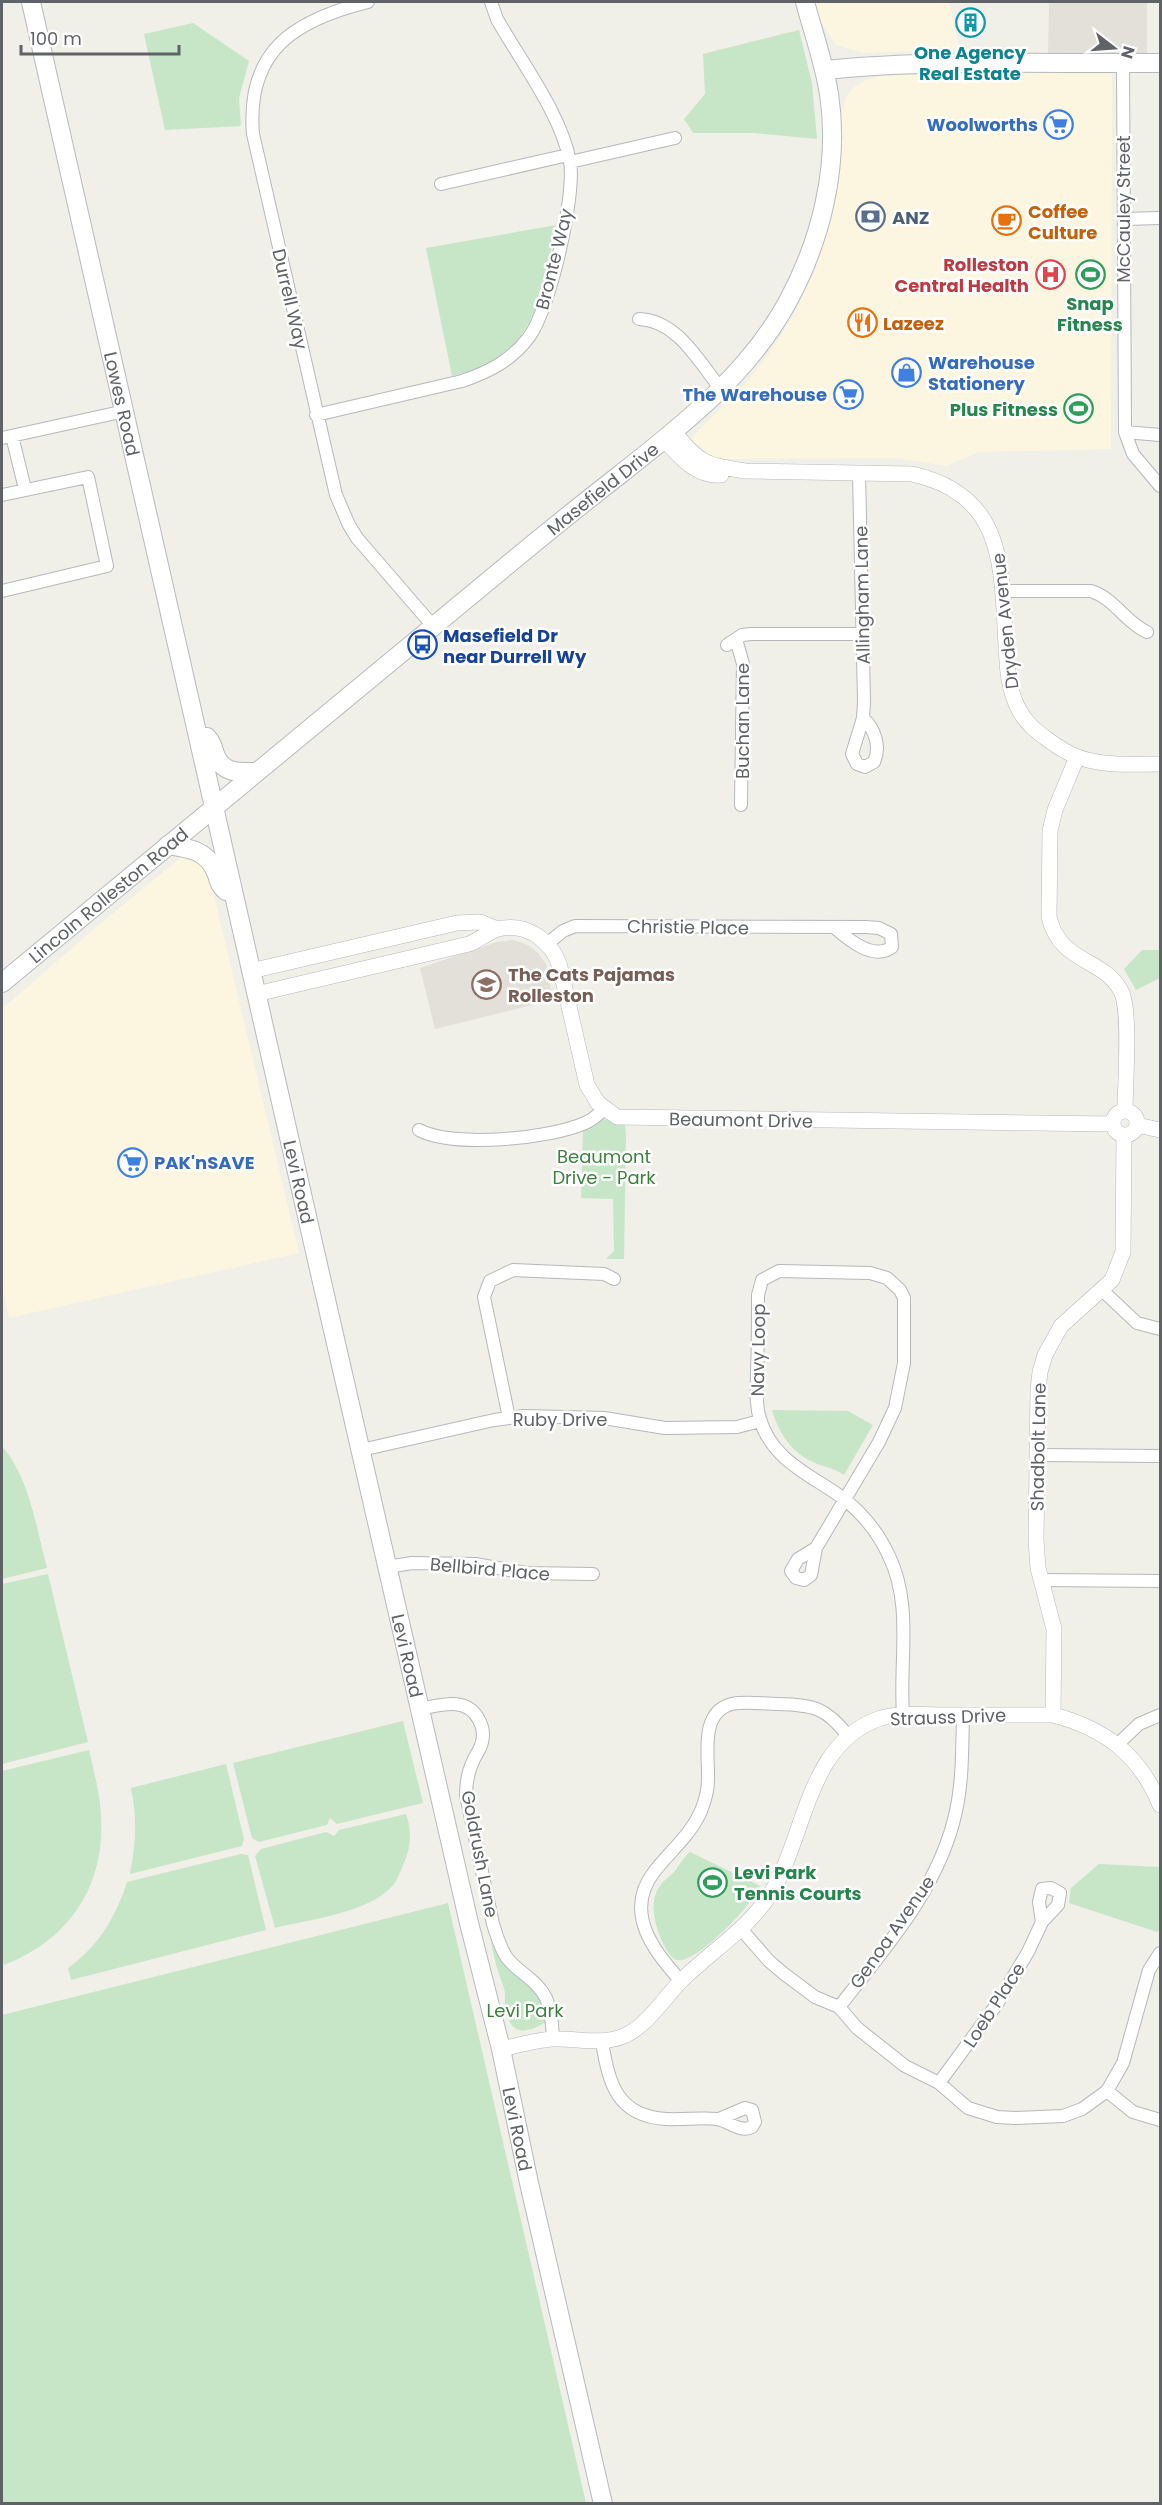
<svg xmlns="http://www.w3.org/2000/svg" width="1162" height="2505" font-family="Poppins,sans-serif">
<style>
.commercial{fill:#fcf6e1}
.education{fill:#e3e0da}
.green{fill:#c7e6c7}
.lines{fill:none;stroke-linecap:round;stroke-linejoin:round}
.minor-casing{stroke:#b5b8bc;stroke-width:14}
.tertiary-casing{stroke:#b5b8bc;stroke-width:16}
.secondary-casing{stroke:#b6babe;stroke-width:20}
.minor{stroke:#fff;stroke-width:12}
.tertiary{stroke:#fff;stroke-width:15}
.secondary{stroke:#fff;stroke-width:18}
.labels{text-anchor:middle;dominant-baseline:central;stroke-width:5;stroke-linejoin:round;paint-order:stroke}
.culture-label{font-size:18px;font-weight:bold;fill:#0d838f;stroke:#fff}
.shop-label{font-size:18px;font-weight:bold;fill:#366cbe;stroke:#fff;text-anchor:end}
.street-label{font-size:18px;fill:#5f6367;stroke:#fff}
.food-label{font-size:18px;font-weight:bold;fill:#c56008;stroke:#fff;text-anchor:start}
.service-label{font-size:18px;font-weight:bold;fill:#4e5e75;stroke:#fff;text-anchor:start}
.health-label{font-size:18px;font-weight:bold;fill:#be3a42;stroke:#fff;text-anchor:end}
.leisure-label{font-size:18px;font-weight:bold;fill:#27864d;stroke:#fff}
.transit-label{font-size:18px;font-weight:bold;fill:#164399;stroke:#fff;text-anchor:start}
.education-label{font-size:18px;font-weight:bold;fill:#785e54;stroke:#fff;text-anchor:start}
.park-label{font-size:18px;fill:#3b833d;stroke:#fff}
</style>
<rect width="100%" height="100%" fill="#f0efe8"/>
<path class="commercial" d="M813,2H949L960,50L863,53L836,45L817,16Z
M1112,72L1111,449L978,452L947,466L896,458L716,459L690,439L745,384L771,351L793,316L815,270L830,215L837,125L847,96L854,87L866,80L884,75Z
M201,841L299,1253L9,1318L2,1286V1009L94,929Z"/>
<path class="education" d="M1049,2H1147V53H1048Z
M514,940L528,945L537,952L546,964L553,1000L435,1029L420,968L497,942Z"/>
<path class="green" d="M193,23L249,61L239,98L241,126L165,130L144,34Z
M799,30L812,83L817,139L754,133H693L684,119L705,94L703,54Z
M556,225C546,274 540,335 491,362C479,369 466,372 452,376L426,248Z
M1142,950H1160V978L1136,990L1124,969Z
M604,1119L625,1125L626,1134L624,1259H606L614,1251L613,1199L581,1198L583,1131Z
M772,1410L848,1411L873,1425L844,1475C835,1468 823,1467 813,1462C792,1453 778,1432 772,1410Z
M2,1446C30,1479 36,1527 47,1568L2,1579Z
M48,1574L88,1742L2,1764V1584Z
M403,1721L423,1803L337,1824L330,1818L327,1825L259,1842L252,1838L233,1763Z
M89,1750C93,1768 98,1786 100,1804C109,1879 74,1938 4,1965L2,1955V1771Z
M226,1764L244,1839L242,1846L130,1874C136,1844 137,1817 131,1788Z
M406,1814C412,1830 411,1847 404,1863C401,1870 398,1878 394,1884C371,1913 310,1919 275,1928L255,1856L261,1849L326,1832L334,1836L339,1830Z
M690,1852L760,1886C754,1903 696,1965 677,1960C670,1958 666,1949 663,1943C655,1926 648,1902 660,1886C663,1881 669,1877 673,1873C679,1866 683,1858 690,1852Z
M241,1854L248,1855L266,1930L71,1980L68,1968C99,1946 115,1918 127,1882Z
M1099,1864L1160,1867V1929L1157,1932L1069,1903L1071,1888Z
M448,1903L586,2503H2V2015Z
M491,1942C503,1963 521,1973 536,1991C543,2000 544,2011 546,2022C524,2035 510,2035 505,2007C504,2001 506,1994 504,1988C498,1973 494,1958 491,1942Z"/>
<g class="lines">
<defs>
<path id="minor" d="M368,2C295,20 246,50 253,134L336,495L349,525L357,538L433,626
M1123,63L1125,432L1133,454L1160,486
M570,162L675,138
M441,184L568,155
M1124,219L1160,218
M639,319C677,320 699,362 721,389
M316,415L462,381C489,372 512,360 529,337C550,309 576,195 570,161C560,112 521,62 497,19L491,2
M1125,432L1160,435
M12,436L25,489
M2,438L125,411
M859,473L864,702L863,718L852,754L857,764L865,767L874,762C881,747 875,729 863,718
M2,495L88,477L107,566L2,591
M1003,591H1091C1114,598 1125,622 1147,632
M736,639L743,664L741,805
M727,645L742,635L751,634H863
M548,943L563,931L575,926L866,927L879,928L891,934L892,947C874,961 849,940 835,928
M419,1130C453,1148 549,1139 585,1123C592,1120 598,1115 604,1109
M1103,1291L1137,1323L1160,1329
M509,1418L484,1297L490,1281L513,1270L604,1274L614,1279
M361,1450L494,1420L524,1416L604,1418L665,1428L737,1427L760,1421
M1037,1455L1160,1456
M816,1548L798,1559L791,1571L796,1578L804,1580L811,1575L816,1548L879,1442L895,1408L904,1363V1298L900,1290L887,1278L870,1273L779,1271L762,1280L758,1295C758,1321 758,1347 757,1373C757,1388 755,1404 760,1419C772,1461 812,1475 844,1499C863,1514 879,1534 889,1556C913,1605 899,1662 903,1714
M387,1567L412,1563L475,1564L526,1573L593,1574
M1041,1580L1160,1581
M420,1709C441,1705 467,1696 479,1720C483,1727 484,1734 482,1742C481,1748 477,1753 474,1759C468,1771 466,1782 466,1795L493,1924C497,1936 500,1948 507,1958C519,1973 538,1981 546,1998C552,2011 552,2026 553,2039
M1118,1744L1139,1724L1160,1715
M741,1929L769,1961L783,1973L815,1997L839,2007L857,2028L905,2066L939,2083L968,2108L997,2117L1015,2118L1063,2116L1082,2109L1107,2091L1123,2063L1149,1970L1160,1953
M681,1981C654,1952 623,1912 654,1872C670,1851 690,1836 701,1811C705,1801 708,1791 708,1780C709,1756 699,1712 732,1704C746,1701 763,1704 778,1704C813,1705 826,1707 848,1736
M839,2007C886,1947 940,1887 956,1811C963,1779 962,1747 963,1715
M602,2042C609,2084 617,2116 666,2119C683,2120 701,2117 717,2119C730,2121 739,2133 752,2127L755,2122L752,2110L745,2108L719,2119
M939,2083L997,2004L1028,1952L1042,1922L1058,1905L1060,1893L1051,1888L1042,1889L1039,1902L1042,1922
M1107,2091L1133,2112L1160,2120"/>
<path id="tertiary" d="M674,432C701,464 703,464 745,471L912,474C1006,495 1001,567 1006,644C1007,667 1008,689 1019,710C1026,723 1036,731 1047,739C1059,748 1073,757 1088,760C1111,766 1137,764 1160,764
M664,440C681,457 695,477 721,475
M1077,757L1055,810L1050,831L1049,917C1060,964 1103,957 1121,991C1131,1009 1125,1087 1125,1111
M251,971L457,923L480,922L497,929
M256,994L469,944C478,940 489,932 498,929C527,922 552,941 560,967L587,1085L598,1103L617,1117L1113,1124
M1113 1123a12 12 0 1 1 24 0a12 12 0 1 1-24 0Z
M1137,1125L1160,1130
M1053,1715L1054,1629L1038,1568L1036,1540L1038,1390L1040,1372L1045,1355L1061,1326L1112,1280L1123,1252L1124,1136
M501,2049C519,2045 536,2040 554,2039C579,2038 602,2046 626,2035C650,2023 665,1996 684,1978C713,1950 749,1928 771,1893C806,1836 807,1742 881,1718C902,1712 927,1715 949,1715C984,1715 1018,1715 1053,1715C1104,1728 1140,1755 1160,1805"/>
<g id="secondary">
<path id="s1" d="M31,2L324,1291L469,1923L501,2049L529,2183L603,2504"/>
<path d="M825,70C936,59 1049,64 1160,63"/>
<path d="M207,737C212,743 213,747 215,754C222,774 239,772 256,772"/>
<path d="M168,845C190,848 209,851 217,875C219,882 220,886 226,891"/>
<path id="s2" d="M2,983C173,841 344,699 516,558C551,529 586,501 622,473C684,424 748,374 787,303C821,241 840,165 829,94C824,62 813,32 805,2"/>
</g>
</defs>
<use href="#minor" class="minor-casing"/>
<use href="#tertiary" class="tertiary-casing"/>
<use href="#secondary" class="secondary-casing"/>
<use href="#minor" class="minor"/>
<use href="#tertiary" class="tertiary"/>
<use href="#secondary" class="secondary"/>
</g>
<defs>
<symbol id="building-ring" viewBox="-11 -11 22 22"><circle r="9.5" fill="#fff" stroke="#0f9aa8" stroke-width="1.5"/><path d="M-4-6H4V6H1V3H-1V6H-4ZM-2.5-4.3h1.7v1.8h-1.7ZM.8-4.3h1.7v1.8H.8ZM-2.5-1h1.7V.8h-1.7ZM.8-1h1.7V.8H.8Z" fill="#0f9aa8"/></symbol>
<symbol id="supermarket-ring" viewBox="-11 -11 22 22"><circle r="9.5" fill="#fff" stroke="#3f7fe0" stroke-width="1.5"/><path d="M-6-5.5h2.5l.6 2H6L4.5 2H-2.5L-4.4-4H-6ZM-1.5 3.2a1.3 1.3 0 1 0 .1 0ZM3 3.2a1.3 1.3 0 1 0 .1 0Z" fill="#3f7fe0"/></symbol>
<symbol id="bank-ring" viewBox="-11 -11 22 22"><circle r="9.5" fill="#fff" stroke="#5c6f8a" stroke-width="1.5"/><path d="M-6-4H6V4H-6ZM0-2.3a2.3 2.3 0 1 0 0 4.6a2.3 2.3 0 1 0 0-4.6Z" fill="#5c6f8a"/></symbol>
<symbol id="cafe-ring" viewBox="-11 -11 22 22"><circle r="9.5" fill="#fff" stroke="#e8710a" stroke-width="1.5"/><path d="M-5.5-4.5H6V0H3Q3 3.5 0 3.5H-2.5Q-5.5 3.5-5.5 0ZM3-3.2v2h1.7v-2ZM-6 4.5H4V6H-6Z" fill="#e8710a"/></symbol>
<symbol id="hospital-ring" viewBox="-11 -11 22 22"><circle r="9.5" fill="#fff" stroke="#e0444e" stroke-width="1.5"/><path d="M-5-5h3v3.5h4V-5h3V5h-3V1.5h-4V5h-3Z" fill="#e0444e"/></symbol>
<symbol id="stadium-ring" viewBox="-11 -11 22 22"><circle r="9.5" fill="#fff" stroke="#2e9e5b" stroke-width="1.5"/><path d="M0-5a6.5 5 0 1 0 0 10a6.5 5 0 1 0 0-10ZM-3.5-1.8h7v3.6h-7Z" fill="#2e9e5b"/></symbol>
<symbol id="restaurant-ring" viewBox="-11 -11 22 22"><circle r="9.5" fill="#fff" stroke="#e8710a" stroke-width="1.5"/><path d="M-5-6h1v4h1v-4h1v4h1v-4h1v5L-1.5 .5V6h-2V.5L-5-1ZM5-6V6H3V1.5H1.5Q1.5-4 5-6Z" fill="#e8710a"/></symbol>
<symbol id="shop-ring" viewBox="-11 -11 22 22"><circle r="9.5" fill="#fff" stroke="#3f7fe0" stroke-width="1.5"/><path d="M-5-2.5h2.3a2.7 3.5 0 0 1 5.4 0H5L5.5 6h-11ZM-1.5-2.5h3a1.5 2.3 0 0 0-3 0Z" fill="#3f7fe0"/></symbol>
<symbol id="bus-ring" viewBox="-11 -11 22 22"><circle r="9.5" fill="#fff" stroke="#1a4fb4" stroke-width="1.5"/><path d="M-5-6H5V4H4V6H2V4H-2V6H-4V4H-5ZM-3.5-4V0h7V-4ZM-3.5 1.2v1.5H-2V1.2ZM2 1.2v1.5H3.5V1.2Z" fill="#1a4fb4"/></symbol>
<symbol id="school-ring" viewBox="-11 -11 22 22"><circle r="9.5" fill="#fff" stroke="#8d6e63" stroke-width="1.5"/><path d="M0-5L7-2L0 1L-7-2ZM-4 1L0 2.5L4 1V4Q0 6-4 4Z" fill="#8d6e63"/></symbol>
</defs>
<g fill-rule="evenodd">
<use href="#building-ring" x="954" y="6" width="33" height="33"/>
<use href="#supermarket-ring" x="1042" y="108" width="33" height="33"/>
<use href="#bank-ring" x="854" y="200" width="33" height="33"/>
<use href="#cafe-ring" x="990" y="204" width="33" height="33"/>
<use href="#hospital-ring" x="1034" y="258" width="33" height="33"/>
<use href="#stadium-ring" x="1074" y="258" width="33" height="33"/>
<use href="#restaurant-ring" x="846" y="306" width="33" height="33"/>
<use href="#shop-ring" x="890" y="356" width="33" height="33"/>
<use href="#supermarket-ring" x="832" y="378" width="33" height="33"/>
<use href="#stadium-ring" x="1062" y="392" width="33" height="33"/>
<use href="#bus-ring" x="406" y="628" width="33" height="33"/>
<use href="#school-ring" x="470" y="968" width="33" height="33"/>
<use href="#supermarket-ring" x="116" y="1146" width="33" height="33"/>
<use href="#stadium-ring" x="696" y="1866" width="33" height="33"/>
</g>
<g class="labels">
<g class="culture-label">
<text x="970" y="52">One Agency<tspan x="970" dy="21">Real Estate</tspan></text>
</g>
<g class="shop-label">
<text x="1038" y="124">Woolworths</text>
<text x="928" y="362" text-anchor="start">Warehouse<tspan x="928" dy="21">Stationery</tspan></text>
<text x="827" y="394">The Warehouse</text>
<text x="154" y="1162" text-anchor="start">PAK'nSAVE</text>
</g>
<g class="street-label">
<text transform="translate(1123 209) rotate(-90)">McCauley Street</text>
<text transform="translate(554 259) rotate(-76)">Bronte Way</text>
<text transform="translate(290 299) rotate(77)">Durrell Way</text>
<text stroke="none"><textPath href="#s1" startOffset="412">Lowes Road</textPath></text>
<text stroke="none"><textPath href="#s2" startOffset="778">Masefield Drive</textPath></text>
<text transform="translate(862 595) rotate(-91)">Allingham Lane</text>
<text transform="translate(1005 621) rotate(-96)">Dryden Avenue</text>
<text transform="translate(742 721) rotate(-90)">Buchan Lane</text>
<text stroke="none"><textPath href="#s2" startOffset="138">Lincoln Rolleston Road</textPath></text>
<text transform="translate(688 927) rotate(1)">Christie Place</text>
<text transform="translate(741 1120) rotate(1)">Beaumont Drive</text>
<text stroke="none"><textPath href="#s1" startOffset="1210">Levi Road</textPath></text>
<text transform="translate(758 1350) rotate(-89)">Navy Loop</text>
<text x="560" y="1419">Ruby Drive</text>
<text transform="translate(1038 1447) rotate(-89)">Shadbolt Lane</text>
<text transform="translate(490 1569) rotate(5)">Bellbird Place</text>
<text stroke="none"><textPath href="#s1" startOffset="1696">Levi Road</textPath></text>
<text transform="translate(948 1717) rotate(-2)">Strauss Drive</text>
<text transform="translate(480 1854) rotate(79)">Goldrush Lane</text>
<text transform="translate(892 1932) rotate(-55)">Genoa Avenue</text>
<text transform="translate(994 2005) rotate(-57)">Loeb Place</text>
<text stroke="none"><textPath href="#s1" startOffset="2182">Levi Road</textPath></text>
</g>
<g class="food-label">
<text x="1028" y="211">Coffee<tspan x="1028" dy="21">Culture</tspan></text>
<text x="883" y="323">Lazeez</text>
</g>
<g class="service-label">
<text x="892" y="217">ANZ</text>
</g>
<g class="health-label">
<text x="1029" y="264">Rolleston<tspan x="1029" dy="21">Central Health</tspan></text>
</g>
<g class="leisure-label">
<text x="1090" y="303">Snap<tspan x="1090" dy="21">Fitness</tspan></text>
<text x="1058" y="409" text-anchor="end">Plus Fitness</text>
<text x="734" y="1872" text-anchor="start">Levi Park<tspan x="734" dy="21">Tennis Courts</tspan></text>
</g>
<g class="transit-label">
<text x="443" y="635">Masefield Dr<tspan x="443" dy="21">near Durrell Wy</tspan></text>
</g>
<g class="education-label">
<text x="508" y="974">The Cats Pajamas<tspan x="508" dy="21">Rolleston</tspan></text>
</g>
<g class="park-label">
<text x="604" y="1156">Beaumont<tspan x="604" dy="21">Drive - Park</tspan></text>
<text x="525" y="2010">Levi Park</text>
</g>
</g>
<rect width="1162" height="2505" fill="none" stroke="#5f6367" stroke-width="6"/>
<g transform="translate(1114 48) rotate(107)" stroke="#ffffff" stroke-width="4.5" paint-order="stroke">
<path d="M0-4.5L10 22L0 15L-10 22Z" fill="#5f6367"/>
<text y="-9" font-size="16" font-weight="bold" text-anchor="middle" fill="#5f6367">N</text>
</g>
<path d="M21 45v9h158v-9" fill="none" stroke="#5f6367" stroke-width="3"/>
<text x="30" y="45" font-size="18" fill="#5f6367" stroke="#ffffff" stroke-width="4.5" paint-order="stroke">100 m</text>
</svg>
